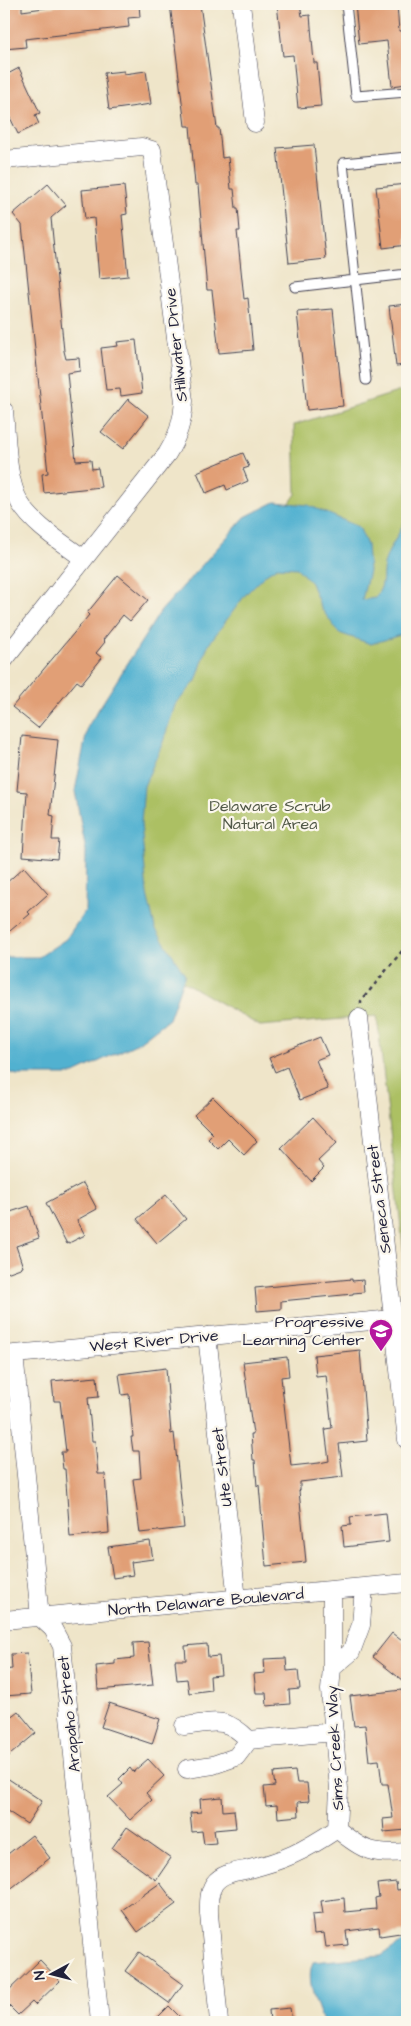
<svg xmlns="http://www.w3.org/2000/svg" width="411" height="2026" font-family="'Architects Daughter',sans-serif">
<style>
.green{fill:#acc064;stroke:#677150}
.water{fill:#51b1d0;stroke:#3a6a86}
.building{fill:#e19f76}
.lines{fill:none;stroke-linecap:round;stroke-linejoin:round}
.lane-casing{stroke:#413f50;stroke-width:11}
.street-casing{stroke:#413f50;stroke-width:19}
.path{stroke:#413f50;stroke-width:2.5;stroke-dasharray:4 4;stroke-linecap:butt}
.lane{stroke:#fff;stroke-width:9}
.street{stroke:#fff;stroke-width:18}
.labels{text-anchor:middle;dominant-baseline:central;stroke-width:4.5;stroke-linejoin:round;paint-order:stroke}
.street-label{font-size:16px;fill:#22223b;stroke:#fbf7ec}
.park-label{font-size:16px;fill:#525949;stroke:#fbf7ec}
.poi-label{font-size:16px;fill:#22223b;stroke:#fbf7ec;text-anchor:end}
</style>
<rect width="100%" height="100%" fill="#fbf7ec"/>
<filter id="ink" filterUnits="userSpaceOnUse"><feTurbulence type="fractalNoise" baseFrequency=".02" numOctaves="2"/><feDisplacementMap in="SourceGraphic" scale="10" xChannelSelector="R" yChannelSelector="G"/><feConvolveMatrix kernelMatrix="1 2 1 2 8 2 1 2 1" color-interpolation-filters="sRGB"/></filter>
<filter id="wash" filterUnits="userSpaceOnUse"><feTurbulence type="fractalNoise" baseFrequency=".0096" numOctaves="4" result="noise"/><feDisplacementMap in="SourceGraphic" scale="20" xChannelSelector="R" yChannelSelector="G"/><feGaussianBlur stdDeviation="1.12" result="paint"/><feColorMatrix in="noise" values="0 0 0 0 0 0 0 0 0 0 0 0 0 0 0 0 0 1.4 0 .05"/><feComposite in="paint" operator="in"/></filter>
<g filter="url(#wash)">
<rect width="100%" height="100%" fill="#efe5c9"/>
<path class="green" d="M407,389V1280L377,1016L260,1026L165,971L139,893L129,793L252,557L296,494L294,425Z"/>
<path class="water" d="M275,502L308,505L359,527L367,545L369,571L362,600L375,598C387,581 380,577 385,561C389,547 402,531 407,515V633L371,644L339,633L321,608L311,583L297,568L277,567L266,574L246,594L213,638L207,648L196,681L175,705L163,742L144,786L141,823L147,894L155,928L185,974L169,1019L138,1043L70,1075H17L4,1070V957H39L66,939L85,911L86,851L75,791L88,726L160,612L245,517Z
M407,1939V2022H323C317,2004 305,1981 313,1962L381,1956Z"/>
<g id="blocks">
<path class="building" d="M73,4H139L140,17L128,18L129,27L25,39L26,47L4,49V6L22,5V11Z
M170,4H200L217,128H219L222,158L228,157L231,189H234L236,208H238L240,231H237L244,299L248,298L253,350L219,353L212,290H207L198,185H195L190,126H185Z
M277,4H300L302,16L310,15L314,63H317L321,106L298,108L293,55L283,56Z
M355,4H397L399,31H407V84L392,86L387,41L359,44Z
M19,68L40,113L35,115L39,124L18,134L4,105V76Z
M124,71V74L146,71L151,104L109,110L104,73Z
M314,145L326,259L289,263L277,148Z
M48,184L66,205L51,218L64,351L66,359L79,358L80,371L67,373L76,461L91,460L92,469L98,468L101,487L44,493L42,474L48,473L22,225L13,214Z
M407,184V245L383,248L376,187Z
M124,186L127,214L122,215L128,276L99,279L94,218L85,219L82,190Z
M407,304V365L396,366L389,306Z
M333,309L343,406L307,410L297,312Z
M136,340L142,393L121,396L120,389L106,390L101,348L118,346L117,342Z
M128,399L149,416L123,449L101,432Z
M243,453L249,467L243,469L248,481L227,490L225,485L206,493L197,472Z
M118,575L148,600L130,621L123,615L103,640L105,642L96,653L102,658L81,684L77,681L38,728L12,707L89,615L87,613Z
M22,736L58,740L50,815L54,816L52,840H59L57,859L23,856L27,792L17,791Z
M24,867L48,894L28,912L30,914L4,936V885Z
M320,1037L328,1055L316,1060L328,1089L300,1100L287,1067L275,1072L269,1058Z
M213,1097L257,1141L244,1155L228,1139L218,1149L208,1139L213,1134L194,1115Z
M313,1117L337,1143L318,1161L324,1168L311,1181L281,1148Z
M83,1183L97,1209L77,1220L85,1235L67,1244L46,1203Z
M166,1195L186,1219L157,1243L137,1219Z
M29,1206L39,1238L16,1246L23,1267L4,1274V1214Z
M352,1279V1281L363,1280L364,1292L353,1293V1294L281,1301V1309L257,1311L255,1288Z
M360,1350L367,1441L339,1444L343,1477L300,1482V1490L299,1491L306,1562L266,1566L259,1485L257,1486L255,1460H253L251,1434H253L243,1362L287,1357L289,1376L281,1377L291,1466L319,1463L329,1461L325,1429L332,1428L326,1375L316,1376L314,1355Z
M166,1368L171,1434L174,1433L184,1528L140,1533L133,1479L141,1478L139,1451H133L131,1437H133L129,1394L122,1395L119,1374Z
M97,1377L99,1397L88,1398L92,1441H95L98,1474H105L109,1533L70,1537L65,1469H63L61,1452H66L60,1401H54L52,1381Z
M386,1513L389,1542L344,1547L342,1526L351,1525L350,1517Z
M150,1541L153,1559L131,1562L133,1575L113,1578L108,1547Z
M392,1633L407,1645V1684L373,1657Z
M148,1642L153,1685L98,1690L96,1666L115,1664V1660L134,1658L133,1643Z
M207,1644L208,1657L219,1656L221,1675L210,1676L211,1690L189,1693L187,1679L177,1680L175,1660H186L185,1646Z
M27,1653L31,1694L4,1696V1670L12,1669L11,1654Z
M286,1658L287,1671L298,1670L300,1689L289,1690L290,1704L267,1706L266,1693H256L254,1674L265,1673L264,1659Z
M402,1690L406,1729H407V1830L384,1832L383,1819L393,1818L388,1784H382L379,1760L369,1761L365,1725L354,1726L350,1696Z
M109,1703L160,1719L152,1744L101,1727Z
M18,1711L36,1733L4,1760V1722Z
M148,1759L164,1776L146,1793L152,1800L130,1820L108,1797L123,1784L119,1779L130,1768L133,1772Z
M295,1771L297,1783H307L309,1801L298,1802L299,1816L278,1818L277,1805L266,1806L264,1787L275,1786L273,1773Z
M4,1776L42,1801L27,1824L4,1809Z
M222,1797L223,1811L234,1810L236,1828L214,1830L216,1843L204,1844L202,1831L192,1832L190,1813L201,1812L200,1799Z
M127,1827L171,1858L156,1880L112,1848Z
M32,1835L50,1858L4,1894V1857Z
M396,1882L397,1890L405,1889L407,1932L380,1936L379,1927L346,1931L348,1945L326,1947L324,1933L314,1934L312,1915L323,1914L321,1901L344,1898L345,1912L376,1909L375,1898L379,1897L377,1884Z
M160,1883L176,1904L138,1932L122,1910Z
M139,1952L183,1984L169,2003L125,1971Z
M40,1960L60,1981L35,2005L32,2002L18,2015L4,2001V1995Z
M169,2006L185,2022H153Z
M290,2008L292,2022H270L269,2010Z"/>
</g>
</g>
<g filter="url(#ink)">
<use href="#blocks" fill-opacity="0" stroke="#413f50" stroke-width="1"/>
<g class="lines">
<defs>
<path id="lane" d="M346,4L356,96L407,92
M295,287L407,274
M366,380L343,163L407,157"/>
<path id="street" d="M241,4L255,123
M4,160L142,147L152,150L184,401C183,421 178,437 167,454L4,660
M4,411C7,439 6,479 20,503C34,526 63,543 84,559
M359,1018L407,1440
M207,1336L237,1599
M14,1354L40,1617L53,1629L62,1646L100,2022
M4,1355L393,1319
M332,1590V1668L330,1690L339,1789L337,1829
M4,1620L407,1583
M332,1668L351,1652L361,1625L364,1587
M184,1726C215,1722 225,1716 249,1740
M187,1769L213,1765L236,1757L249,1740L334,1732
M337,1829C363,1851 373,1855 407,1852
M219,2022L209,1914C209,1904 208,1894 214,1884C221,1874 234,1872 245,1870C284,1861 304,1851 337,1829"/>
</defs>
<use href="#lane" class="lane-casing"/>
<use href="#street" class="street-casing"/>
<path class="path" d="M407,637V638
M361,1004V1001L407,945"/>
<use href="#lane" class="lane"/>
<use href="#street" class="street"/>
</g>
</g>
<defs>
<symbol id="school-pin" viewBox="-11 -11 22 30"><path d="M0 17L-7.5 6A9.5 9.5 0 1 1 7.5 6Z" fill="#b5179e" stroke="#fbf7ec"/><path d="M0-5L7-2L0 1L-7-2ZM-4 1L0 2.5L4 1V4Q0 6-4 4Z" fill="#fff"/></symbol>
</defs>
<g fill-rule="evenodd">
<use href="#school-pin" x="367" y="1317" width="28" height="38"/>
</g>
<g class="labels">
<g class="street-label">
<text transform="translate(176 345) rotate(-96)">Stillwater Drive</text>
<text transform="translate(379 1199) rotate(-97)">Seneca Street</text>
<text transform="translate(154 1341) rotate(-5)">West River Drive</text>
<text transform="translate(222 1467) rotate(-97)">Ute Street</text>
<text transform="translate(206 1602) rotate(-5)">North Delaware Boulevard</text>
<text transform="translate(69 1714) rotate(-96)">Arapaho Street</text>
<text transform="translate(335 1748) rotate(-93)">Sims Creek Way</text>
</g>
<g class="park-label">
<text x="270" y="806">Delaware Scrub<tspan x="270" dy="18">Natural Area</tspan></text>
</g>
<g class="poi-label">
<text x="364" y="1322">Progressive<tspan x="364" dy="18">Learning Center</tspan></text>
</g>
</g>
<rect width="411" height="2026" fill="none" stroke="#fbf7ec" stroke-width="20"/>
<g transform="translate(52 1974) rotate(263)" stroke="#fbf7ec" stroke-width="4" paint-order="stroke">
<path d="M0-4L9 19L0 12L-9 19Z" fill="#22223b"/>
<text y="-8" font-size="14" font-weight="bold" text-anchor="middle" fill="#22223b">N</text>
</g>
</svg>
